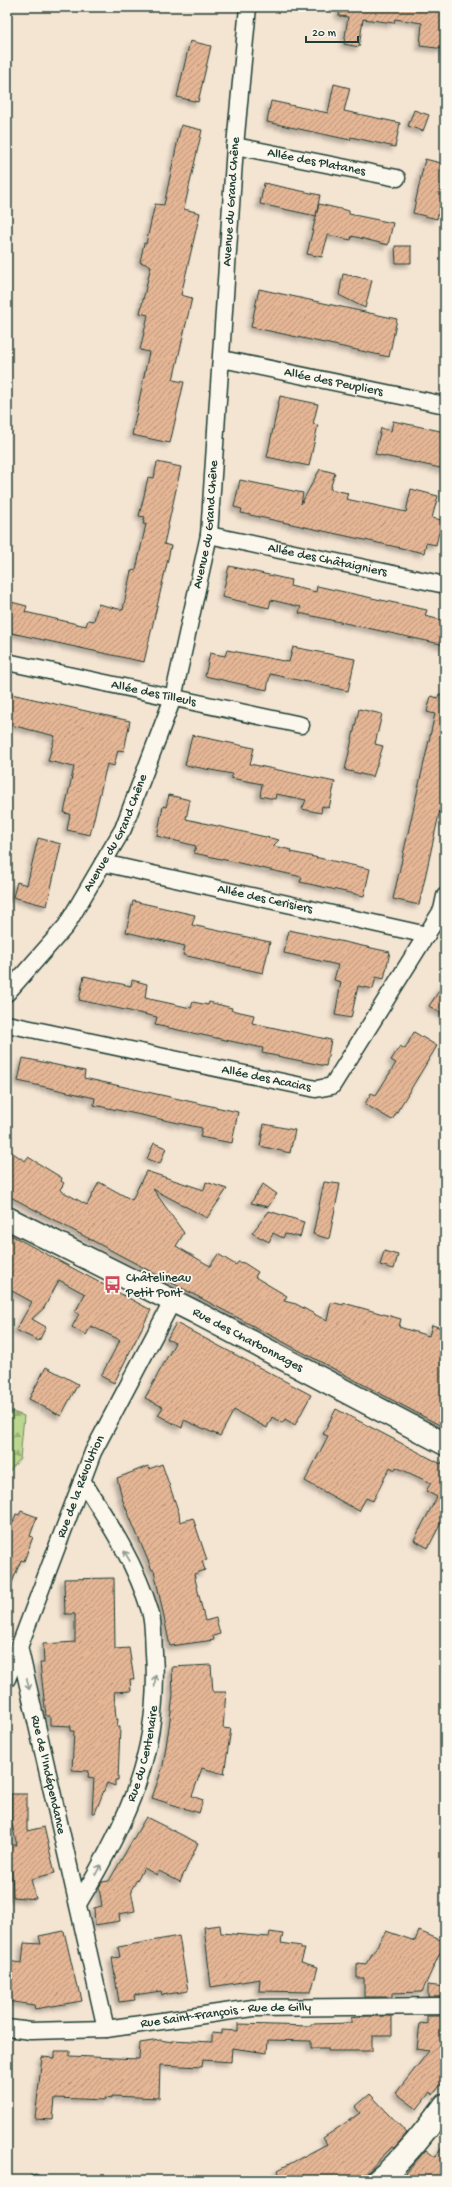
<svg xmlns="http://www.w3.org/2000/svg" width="452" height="2187" font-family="'Gochi Hand',sans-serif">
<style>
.forest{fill:url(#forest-firs);stroke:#6d8a61}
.building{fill:url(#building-hatch);stroke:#1f3d34;filter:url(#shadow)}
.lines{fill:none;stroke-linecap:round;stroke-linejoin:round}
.lane-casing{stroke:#1f3d34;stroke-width:11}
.street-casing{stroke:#1f3d34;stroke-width:19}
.secondary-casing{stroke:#1f3d34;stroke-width:25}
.lane{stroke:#fbf7ec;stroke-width:8}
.street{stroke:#fbf7ec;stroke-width:16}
.secondary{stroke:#fbf7ec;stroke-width:22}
.oneway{stroke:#8d9a90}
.labels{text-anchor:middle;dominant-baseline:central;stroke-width:3.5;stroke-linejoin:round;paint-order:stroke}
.street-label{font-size:13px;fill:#1f3d34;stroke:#fbf7ec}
.poi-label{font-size:13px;fill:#1f3d34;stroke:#fbf7ec;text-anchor:start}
</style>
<defs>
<pattern id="forest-firs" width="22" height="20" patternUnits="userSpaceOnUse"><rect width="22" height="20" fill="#bbd68e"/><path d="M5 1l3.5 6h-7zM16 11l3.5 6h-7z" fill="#97af75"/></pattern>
<pattern id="building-hatch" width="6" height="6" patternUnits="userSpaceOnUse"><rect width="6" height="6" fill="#e5b695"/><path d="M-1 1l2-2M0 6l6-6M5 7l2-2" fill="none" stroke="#b9957a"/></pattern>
<filter id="shadow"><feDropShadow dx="-3.5" dy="3.5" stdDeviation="2" flood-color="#0004"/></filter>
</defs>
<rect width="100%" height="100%" fill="#f4e4d2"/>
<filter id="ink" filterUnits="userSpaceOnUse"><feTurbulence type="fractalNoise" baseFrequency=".025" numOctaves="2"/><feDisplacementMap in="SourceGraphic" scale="8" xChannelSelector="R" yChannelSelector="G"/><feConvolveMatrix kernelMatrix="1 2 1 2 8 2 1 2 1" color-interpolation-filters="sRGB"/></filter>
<g filter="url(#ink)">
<path class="forest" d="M7,1410L24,1416L20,1459L7,1474Z"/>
<path class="building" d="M340,7H445V49L420,46L422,23L395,19L394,23L363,19L359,47L344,44L348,17L339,16Z
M190,41L211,46L198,102L177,97Z
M334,84L350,88L344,111L400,123L395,147L351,137L350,140L267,122L271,101L328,113Z
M414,110L429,115L423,131L408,126Z
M181,125L202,130L184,209L200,213L181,295L192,298L173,380L184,382L170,443L132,435L149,352L140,350L148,315L140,313L151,266L140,262L144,243L146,244L155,204L164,205Z
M425,159L445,164V183L437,219L413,213Z
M264,183L320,195L316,216L260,204Z
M319,204L349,211V214L393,223L388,245L352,236L351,240L328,235L322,257L307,254Z
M395,246H411V263H396Z
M343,274L372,280L365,308L339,295Z
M259,289L397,319L389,357L251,327Z
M280,396L318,404L313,424L318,425L309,466L267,457Z
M393,421L445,432V469L375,454L381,428L391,431Z
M157,462L181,467L164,544L171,546L144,662L7,632V601L27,606L25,612L86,626L88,620L94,621L98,604L123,610L131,571L136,570L146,524H143L145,517L139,516L144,496L148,477L154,478Z
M320,469L335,473L330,489L348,493L346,499L406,512L411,489L438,496L432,518L442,520L436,545L426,543L424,553L241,513L242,509L234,507L240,480L303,493L301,504Z
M229,566L291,580L290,586L316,592L317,586L427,610L425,616L445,621V645L299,613L301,607L271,600L269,608L222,597Z
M293,647L355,659L348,691L270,674L267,690L205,676L210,653L225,656L227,650L289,662Z
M7,693L130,721L124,751L118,750L114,766L107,764L90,835L67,830L70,814L64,813L74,767L48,761L55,736L7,724Z
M439,694L445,695V787L419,905L393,899L435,714L427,712L431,696L438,698Z
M359,709L382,714L375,744L383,746L373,777L345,770Z
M192,735L254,748L250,764L335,782L329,808L322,806L321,813L302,809L306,800L276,794L275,799L260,796L262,784L231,778L232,774L185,765Z
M169,795L190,800L186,819L279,840L273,846L292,850L291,852L370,869L364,896L300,882L302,877L194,853L196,846L157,836L163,806L166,807Z
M38,838L61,844L47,906L13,897L17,882L27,885Z
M133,901L195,915L192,925L270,942L263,973L183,955L185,946L126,932Z
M289,930L390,952L384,979L376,977L373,989L358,986L351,1018L335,1015L341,982L334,980L338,965L284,953Z
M84,976L131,986L132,980L147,984L145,998L191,1008L193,1002L208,1005L209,1002L232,1008L231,1010L254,1015L252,1023L331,1040L326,1066L262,1053L263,1048L155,1025L157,1017L79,1000Z
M445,982V1016L429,1006Z
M414,1032L437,1046L392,1120L365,1104L371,1093L376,1095L396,1063L391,1060L400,1046L405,1049Z
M23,1058L85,1071L84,1078L238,1112L232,1143L200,1137L202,1128L94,1105L95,1098L18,1081Z
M264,1124L295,1130L290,1153L260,1146Z
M154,1143L166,1148L160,1164L147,1159Z
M7,1149L25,1161L28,1157L62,1178L61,1181L64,1183L60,1190L87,1205L99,1182L132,1200L146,1171L204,1190L206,1182L227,1189L207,1218L153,1189L184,1233L176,1246L210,1266L218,1254L236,1265L238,1262L244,1263L258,1272L255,1277L287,1296L284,1301L296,1304L327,1321L331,1302L343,1305L344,1303L401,1319L399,1327L429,1336L432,1325L445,1329V1428L7,1195Z
M324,1182L340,1184L329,1239L313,1234Z
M263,1184L277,1194L268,1207L251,1203Z
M269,1211L304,1222L300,1237L285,1234L283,1238L273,1233L269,1242L252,1233Z
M7,1233L151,1310L114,1383L101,1376L120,1340L91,1326L86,1335L72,1327L79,1314L75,1312L85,1294L59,1280L44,1308L32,1319L46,1327L39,1341L16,1330L32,1302L7,1288Z
M384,1251L398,1255L394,1269L380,1265Z
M176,1323L311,1395L295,1425L285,1419L282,1423L272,1417L267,1428L234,1410L220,1436L184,1420L182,1428L158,1415L163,1407L145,1398L175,1343L167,1339Z
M46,1367L78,1384L61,1416L29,1399Z
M336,1409L441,1464L445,1456V1515L428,1548L414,1540L437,1497L426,1491L431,1483L396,1467L395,1470L390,1467L373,1501L366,1498L359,1511L305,1481L328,1436L323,1434Z
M162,1464L179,1513L180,1522L193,1518L207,1560L202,1561L205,1570L194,1574L205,1621L216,1618L220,1634L213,1636L214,1640L170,1646L154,1570H152L123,1501L117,1478L148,1466L149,1469Z
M21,1511L37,1517L30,1536L33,1537L24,1561L21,1560L8,1593L7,1520L13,1523L16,1514L19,1515Z
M114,1578L115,1649L129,1648L134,1679H130L131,1691L114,1692L116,1719H118L117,1727H120L118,1780H115V1786L107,1783L95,1813H92L94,1778L88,1777L89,1771L72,1770L74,1731H70L71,1726L50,1725V1716H46L40,1663H44L43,1644L75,1642V1614H65L64,1579Z
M211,1665L213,1692H226L223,1728L231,1729L224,1774L202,1768L192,1796L203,1800L199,1813L152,1798L163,1766L169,1727L173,1695L172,1667Z
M11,1794H27V1831L44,1827L55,1873L31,1879L36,1899L13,1897L12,1871L7,1872V1845H17L11,1820Z
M146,1817L198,1843L180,1882L159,1871L157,1875L144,1868L131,1890L135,1911L119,1914L120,1921L95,1925L94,1908L102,1906L99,1887L102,1882L109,1881Z
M220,1925L221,1933L269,1937L270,1932L283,1934L281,1943L301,1946V1949H305L301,1962L318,1967L311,1992L259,1991L260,1979L211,1987L204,1927Z
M64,1931L77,1987H79L82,2001L35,2009L34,2005L7,2001V1961L22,1963L24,1943L41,1944L39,1936Z
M386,1931L415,1941L419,1931L445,1942L422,1992L392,1993V1997H364V1978H357V1963L366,1964Z
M179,1936L188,1991L162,1995L161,1991L148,1993L134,1995L135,2000L119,2002L112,1958L120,1957L118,1947Z
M428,1985L445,1987V1997H428Z
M364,2016H392V2036H372V2051H328V2048H311V2041L268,2040L267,2053L232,2048L231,2062L203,2060L202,2067L160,2065L159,2098L112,2096V2099L105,2098V2100L55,2098L53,2120L35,2119L42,2057L55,2058V2051H70V2056L139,2059L140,2043L160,2040L172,2042V2040L212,2042V2033L222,2034V2030L238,2031V2024L311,2026V2024L351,2023V2018Z
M427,2016H445V2079L433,2095L430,2092L417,2109L396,2093L429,2051L417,2049L420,2023L427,2024Z
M370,2094L407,2133L394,2148L392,2147L360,2180H281L278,2170L327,2144L323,2138L360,2113L355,2107Z
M445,2144V2180H400L426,2150L435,2157Z"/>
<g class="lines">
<defs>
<path id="lane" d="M35,2180V2179"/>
<g id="street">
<path id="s1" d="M235,146L397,178"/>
<path id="s2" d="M222,359L445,405"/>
<path id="s3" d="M209,535L445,585"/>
<path id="s4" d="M7,662L301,725"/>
<path id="s5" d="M103,863L427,935"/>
<path id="s6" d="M7,993L66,926L123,829L173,698L209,535L235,146L248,7"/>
<path id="s7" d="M7,1024L316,1089L332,1086L442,910L445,896"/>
<path id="s8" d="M19,1646L106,2029"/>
<path id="s9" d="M7,1679L93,1452L172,1302"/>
<path id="s10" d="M78,1904C127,1823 161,1750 154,1653C153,1640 154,1624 150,1611C136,1564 108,1521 82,1480"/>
<path id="s11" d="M7,2028L31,2031L106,2029L253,2008L445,2006"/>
</g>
<g id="secondary">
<path id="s12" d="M7,1218L195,1312L445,1444"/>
<path d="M378,2180C404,2159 425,2131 445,2105"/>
</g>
</defs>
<use href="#lane" class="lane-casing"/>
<use href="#street" class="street-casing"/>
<use href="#secondary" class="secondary-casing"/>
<use href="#lane" class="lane"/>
<use href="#street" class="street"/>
<use href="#secondary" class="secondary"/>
</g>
<defs><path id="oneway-shaft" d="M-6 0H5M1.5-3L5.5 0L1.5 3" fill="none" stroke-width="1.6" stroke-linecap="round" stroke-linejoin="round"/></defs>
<g class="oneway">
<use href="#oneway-shaft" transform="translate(127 1556) rotate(-119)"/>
<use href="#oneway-shaft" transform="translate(155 1681) rotate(-86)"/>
<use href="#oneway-shaft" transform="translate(28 1684) rotate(77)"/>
<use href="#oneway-shaft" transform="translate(98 1870) rotate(-62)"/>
</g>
</g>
<defs>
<symbol id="bus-bare" viewBox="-9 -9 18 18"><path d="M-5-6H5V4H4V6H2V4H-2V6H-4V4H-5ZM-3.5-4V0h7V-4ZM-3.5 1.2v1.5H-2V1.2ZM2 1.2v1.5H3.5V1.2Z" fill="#d1495b" stroke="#fbf7ec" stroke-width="2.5" paint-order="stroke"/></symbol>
</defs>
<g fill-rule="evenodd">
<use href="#bus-bare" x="100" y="1272" width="25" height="25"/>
</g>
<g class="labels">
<g class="street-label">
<text stroke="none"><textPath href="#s1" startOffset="83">Allée des Platanes</textPath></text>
<text stroke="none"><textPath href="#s6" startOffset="843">Avenue du Grand Chêne</textPath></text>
<text stroke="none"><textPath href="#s2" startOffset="114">Allée des Peupliers</textPath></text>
<text stroke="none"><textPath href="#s6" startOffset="519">Avenue du Grand Chêne</textPath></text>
<text stroke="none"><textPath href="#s3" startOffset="121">Allée des Châtaigniers</textPath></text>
<text stroke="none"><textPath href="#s4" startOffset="150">Allée des Tilleuls</textPath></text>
<text stroke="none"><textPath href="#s6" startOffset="195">Avenue du Grand Chêne</textPath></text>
<text stroke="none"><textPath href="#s5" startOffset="166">Allée des Cerisiers</textPath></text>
<text stroke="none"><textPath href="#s7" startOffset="265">Allée des Acacias</textPath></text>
<text stroke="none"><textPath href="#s12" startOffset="270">Rue des Charbonnages</textPath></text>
<text stroke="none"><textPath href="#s9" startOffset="206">Rue de la Révolution</textPath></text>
<text stroke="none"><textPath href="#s10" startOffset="165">Rue du Centenaire</textPath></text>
<text stroke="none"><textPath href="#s8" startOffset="132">Rue de l'Indépendance</textPath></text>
<text stroke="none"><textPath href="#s11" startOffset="220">Rue Saint-François - Rue de Gilly</textPath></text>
</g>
<g class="poi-label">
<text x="126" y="1278">Châtelineau<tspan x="126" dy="15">Petit Pont</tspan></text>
</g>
</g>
<rect width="452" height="2187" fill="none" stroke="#fbf7ec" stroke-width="24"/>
<rect x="12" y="12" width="428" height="2163" fill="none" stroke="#1f3d34" stroke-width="1.5" filter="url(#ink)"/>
<path d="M306 36v6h52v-6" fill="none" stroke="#1f3d34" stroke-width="2"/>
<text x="312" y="36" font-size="12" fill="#1f3d34" stroke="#fbf7ec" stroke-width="3" paint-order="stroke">20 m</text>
</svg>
